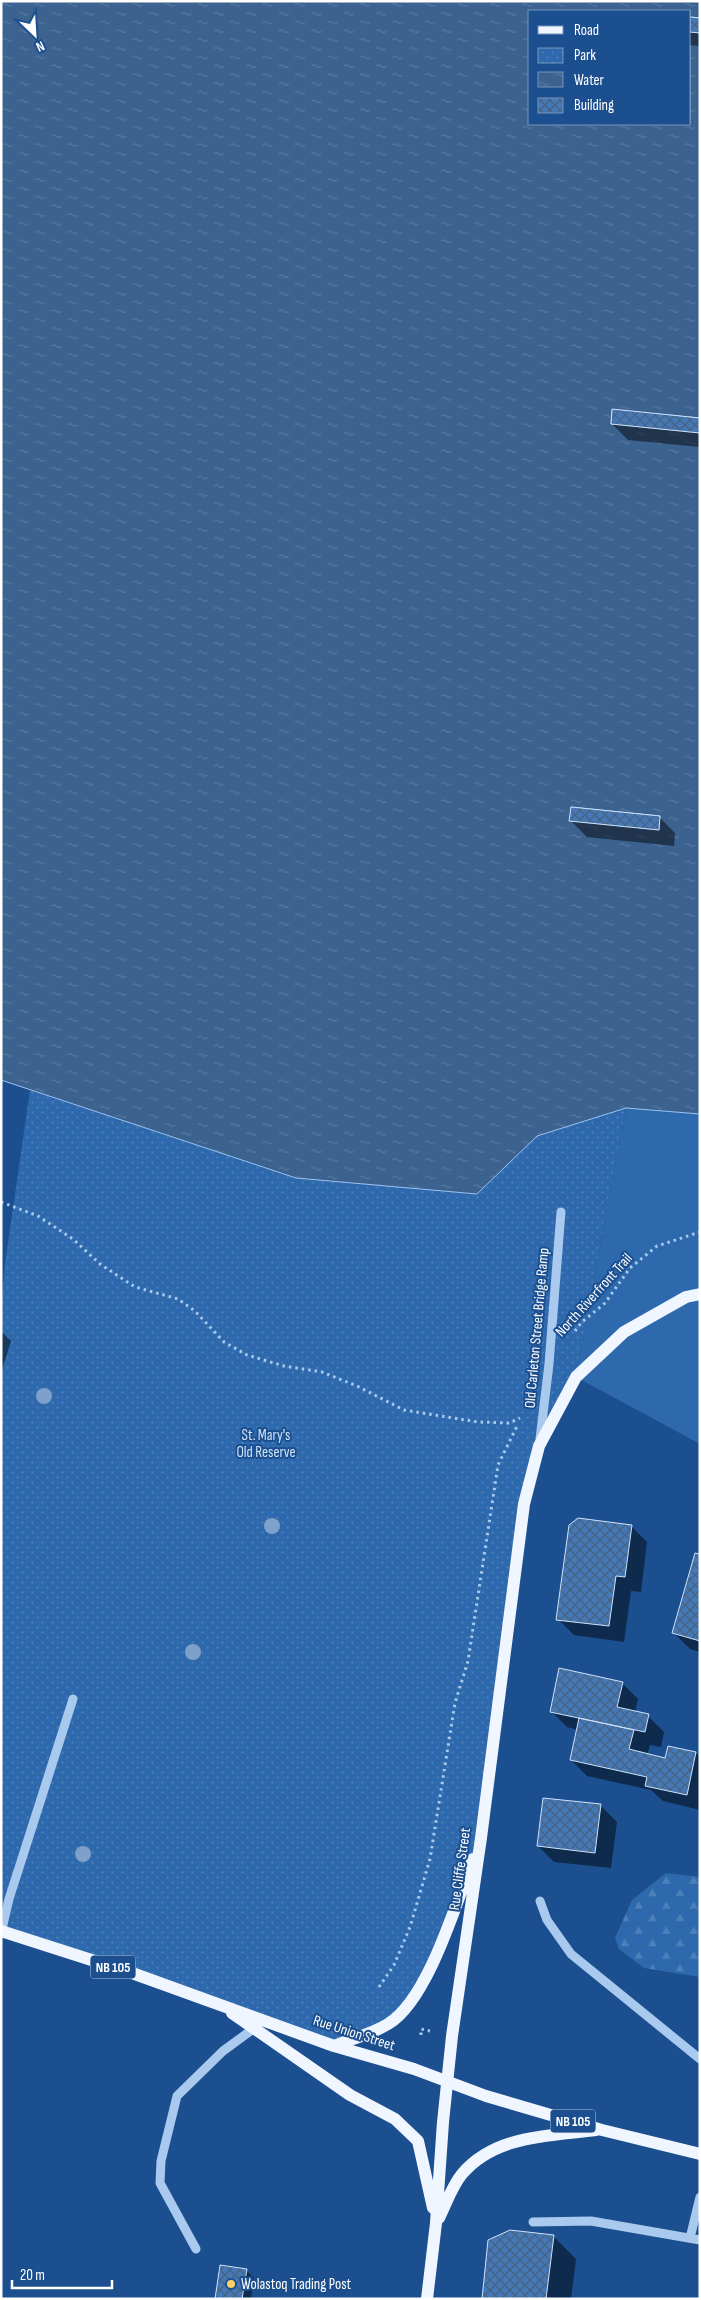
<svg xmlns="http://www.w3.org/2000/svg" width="701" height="2300" font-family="'Sofia Sans Condensed',sans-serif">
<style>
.green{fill:#2e69ad}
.forest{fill:url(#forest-firs)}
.park{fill:url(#park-dots)}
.water{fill:url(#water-ripples);stroke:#9cc4f0;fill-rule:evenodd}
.shadow{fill:#0007}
.building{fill:url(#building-cross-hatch);stroke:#cfe3fa}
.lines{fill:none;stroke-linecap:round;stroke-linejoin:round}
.path{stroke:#a9c9ee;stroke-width:3;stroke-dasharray:2.5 4;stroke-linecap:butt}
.minor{stroke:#a9c9ee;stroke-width:9}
.major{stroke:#f0f6ff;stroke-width:12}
.tree{fill:#7ea0ca}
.poi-dot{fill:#ffd166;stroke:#1b4f8f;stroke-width:2}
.labels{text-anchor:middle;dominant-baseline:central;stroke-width:4;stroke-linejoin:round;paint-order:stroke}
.shield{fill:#1b4f8f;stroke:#bbcadd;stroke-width:1}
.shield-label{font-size:14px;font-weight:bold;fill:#fff}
.street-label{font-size:15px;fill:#fff;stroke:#1b4f8f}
.park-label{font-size:15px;fill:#cfe3fa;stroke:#1b4f8f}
.poi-label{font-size:15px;fill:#fff;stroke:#1b4f8f;text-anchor:start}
</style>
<defs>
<pattern id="forest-firs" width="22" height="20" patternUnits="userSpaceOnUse" patternTransform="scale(1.25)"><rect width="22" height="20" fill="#2e69ad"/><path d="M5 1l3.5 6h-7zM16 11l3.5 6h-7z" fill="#4d80b9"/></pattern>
<pattern id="park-dots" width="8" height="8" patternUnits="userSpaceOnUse" patternTransform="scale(1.25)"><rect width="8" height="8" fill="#2e69ad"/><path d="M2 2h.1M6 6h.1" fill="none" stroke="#4d80b9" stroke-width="1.8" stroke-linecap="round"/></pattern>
<pattern id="water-ripples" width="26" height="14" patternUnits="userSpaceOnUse" patternTransform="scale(1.25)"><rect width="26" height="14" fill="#3c6290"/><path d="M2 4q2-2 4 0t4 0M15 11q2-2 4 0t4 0" fill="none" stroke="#597aa1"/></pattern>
<pattern id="building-cross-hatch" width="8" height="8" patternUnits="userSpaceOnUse" patternTransform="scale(1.25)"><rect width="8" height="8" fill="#4478b7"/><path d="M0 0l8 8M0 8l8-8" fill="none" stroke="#486282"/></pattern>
</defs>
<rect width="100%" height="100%" fill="#1b4f8f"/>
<path class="green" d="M626,1108L700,1114V1444L576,1377Z"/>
<path class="forest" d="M666,1873L700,1877V1977L644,1968L619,1949L615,1938L632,1900Z"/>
<path class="park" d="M30,1090L296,1178L477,1194L537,1136L626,1108L576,1377L539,1446L524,1504L481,1838L430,1969L404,2010L334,2046L1,1931V1309L5,1264Z"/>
<path class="water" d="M1,1H700V18L690,17V11H530V124H690V32L700,33V418L612,410L611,424L700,433V1114L626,1108L537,1136L477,1194L296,1178L1,1080ZM571,807L660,816L659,830L570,821Z"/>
<path class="shadow" d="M690,18L700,19V46L690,45Z
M700,420V447L628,440L612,424Z
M659,817L675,833L674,846L587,837L571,821Z
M1,1331L11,1341L1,1373Z
M631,1526L647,1542L641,1592L631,1591L624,1642L574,1635L558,1619Z
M700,1556V1652L690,1649L674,1633Z
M622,1683L638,1699L635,1713L648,1716L664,1732L661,1747L650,1745L647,1755L666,1759L669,1747L696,1753L700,1757V1810L663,1801L651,1790L587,1776L571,1760L578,1730L567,1727L551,1711Z
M601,1806L617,1822L611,1868L554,1862L538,1846Z
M553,2236L576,2259L571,2299H483Z
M246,2270L254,2278L251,2299H216Z"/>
<path class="building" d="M690,17L700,18V33L690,32Z
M612,409L700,418V433L611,424Z
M571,807L660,816L659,830L569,821Z
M578,1518L632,1525L625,1577L616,1576L609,1626L556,1620L569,1525Z
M695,1553L700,1554V1641L672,1633Z
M559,1668L623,1682L617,1707L649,1714L645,1732L550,1712Z
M579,1718L634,1730L629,1749L665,1758L668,1746L696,1752L687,1795L645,1786L647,1777L570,1760Z
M543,1798L601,1804L595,1853L537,1846Z
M510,2230L554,2235L546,2299H482L488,2240Z
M220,2265L247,2269L242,2299H215Z"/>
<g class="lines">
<path class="path" d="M1,1202L38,1216L73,1239L100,1264L135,1287L178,1299L195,1311L224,1342L247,1355L284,1366L322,1372L357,1386L404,1410L478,1422L509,1423L520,1418
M575,1331L582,1322L605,1303L630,1268L657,1246L700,1232
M379,1987L394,1965L410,1927L430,1859L455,1703L468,1661L498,1465L518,1424
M421,2035V2029L430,2031"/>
<path class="minor" d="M540,1439L549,1364L561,1212
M540,1901L547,1920L571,1954L700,2059
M1,1933L9,1899L73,1699
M533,2222L591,2221L700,2240
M690,2238L700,2197
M196,2249L160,2183L161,2161L177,2096L223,2051L253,2029"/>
<path class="major" d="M1,1931L132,1973L334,2046L414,2069L486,2096L602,2130L700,2154
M232,2013L350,2095L395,2119L418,2141L433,2208
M334,2046C351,2039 372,2034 388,2024C428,2000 456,1903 473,1859
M439,2218C446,2204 452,2186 462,2174C495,2135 549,2136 596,2130
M427,2299L436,2223L443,2122L452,2036L481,1838L524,1504L539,1446L576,1377L624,1332L686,1297L700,1294"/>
</g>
<g class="tree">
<circle cx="44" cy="1396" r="8"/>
<circle cx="272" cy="1526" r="8"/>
<circle cx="193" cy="1652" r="8"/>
<circle cx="83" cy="1854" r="8"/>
</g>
<circle class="poi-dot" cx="231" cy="2284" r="5"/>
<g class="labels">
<g class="shield">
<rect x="90.5" y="1955.5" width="45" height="23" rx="4"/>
<rect x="550.5" y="2109.5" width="45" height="23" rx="4"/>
</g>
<g class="shield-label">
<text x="113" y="1967">NB 105</text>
<text x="573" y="2121">NB 105</text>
</g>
<g class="street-label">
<text transform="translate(594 1295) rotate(-48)">North Riverfront Trail</text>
<text transform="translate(537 1328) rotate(-85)">Old Carleton Street Bridge Ramp</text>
<text transform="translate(460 1869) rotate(-82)">Rue Cliffe Street</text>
<text transform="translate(354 2033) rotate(18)">Rue Union Street</text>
</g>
<g class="park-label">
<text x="266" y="1435">St. Mary's<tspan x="266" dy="17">Old Reserve</tspan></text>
</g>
<g class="poi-label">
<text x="241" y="2284">Wolastoq Trading Post</text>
</g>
</g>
<rect width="701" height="2300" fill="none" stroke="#ffffff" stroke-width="5"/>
<rect x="528" y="10" width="162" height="115" fill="#1b4f8f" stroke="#7695bc"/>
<rect x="538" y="26" width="25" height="8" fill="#f0f6ff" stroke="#7695bc"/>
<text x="574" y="35" font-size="15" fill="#ffffff">Road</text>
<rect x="538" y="48" width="25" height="15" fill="url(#park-dots)" stroke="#7695bc"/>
<text x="574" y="60" font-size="15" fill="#ffffff">Park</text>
<rect x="538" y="72" width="25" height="15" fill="url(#water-ripples)" stroke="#7695bc"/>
<text x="574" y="85" font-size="15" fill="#ffffff">Water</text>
<rect x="538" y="98" width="25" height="15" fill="url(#building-cross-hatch)" stroke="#7695bc"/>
<text x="574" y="110" font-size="15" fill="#ffffff">Building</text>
<g transform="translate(35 35) rotate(155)" stroke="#1b4f8f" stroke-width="4" paint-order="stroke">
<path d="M0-4L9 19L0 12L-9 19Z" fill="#ffffff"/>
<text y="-8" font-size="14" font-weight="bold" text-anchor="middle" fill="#ffffff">N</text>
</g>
<path d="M12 2280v8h100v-8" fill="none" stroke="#ffffff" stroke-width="2.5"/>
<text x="20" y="2280" font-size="15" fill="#ffffff" stroke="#1b4f8f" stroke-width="4" paint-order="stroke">20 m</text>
</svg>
